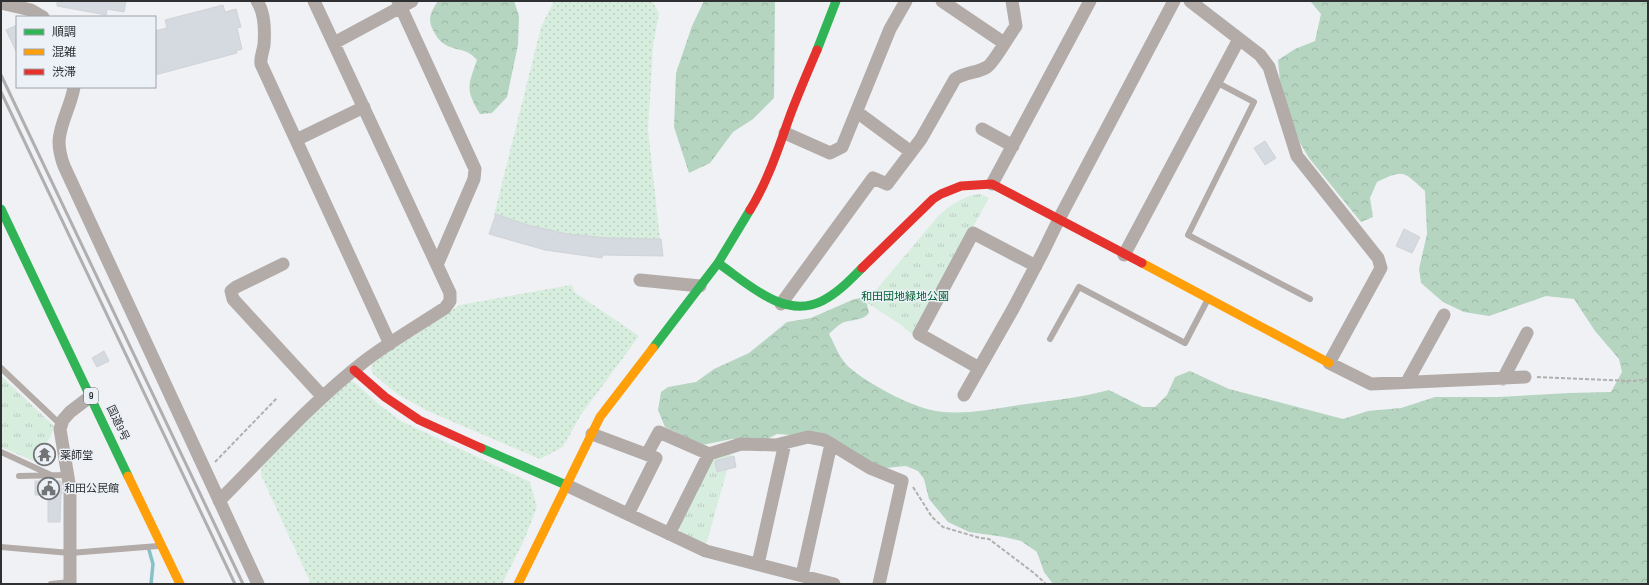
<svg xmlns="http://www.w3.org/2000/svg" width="1649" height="585" font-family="'Sofia Sans Condensed','Noto Sans JP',sans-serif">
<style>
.grass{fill:url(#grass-dots)}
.forest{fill:url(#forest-crowns)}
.park{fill:url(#park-tufts)}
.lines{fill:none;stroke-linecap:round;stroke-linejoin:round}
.stream{stroke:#88c0c8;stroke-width:3.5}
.building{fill:#d5d9e0;stroke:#d1d3d6}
.path{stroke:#b2b0ae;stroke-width:2;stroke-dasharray:4 2;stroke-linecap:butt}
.lane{stroke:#b3aba8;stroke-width:6}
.street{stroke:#b3aba8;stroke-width:13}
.fast{stroke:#30b455;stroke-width:9}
.slow{stroke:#ff9f0a;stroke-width:9}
.jam{stroke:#e5322d;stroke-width:9}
.rail{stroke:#b0aeae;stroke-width:3}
.labels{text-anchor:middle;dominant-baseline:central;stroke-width:3;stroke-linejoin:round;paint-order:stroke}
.shield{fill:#ecf1f7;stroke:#676a6d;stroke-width:1}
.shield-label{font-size:10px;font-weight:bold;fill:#2e3032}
.park-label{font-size:11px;fill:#036031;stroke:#ecf1f7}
.street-label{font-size:11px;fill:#2e3032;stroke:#ecf1f7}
.poi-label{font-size:11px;fill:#2e3032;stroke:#ecf1f7;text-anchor:start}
</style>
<defs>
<pattern id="grass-dots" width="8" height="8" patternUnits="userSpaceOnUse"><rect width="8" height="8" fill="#d7eedf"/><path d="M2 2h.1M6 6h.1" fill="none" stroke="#b9ccc0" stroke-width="1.8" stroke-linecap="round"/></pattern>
<pattern id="forest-crowns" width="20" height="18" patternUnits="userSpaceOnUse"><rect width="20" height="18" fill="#b6d5c1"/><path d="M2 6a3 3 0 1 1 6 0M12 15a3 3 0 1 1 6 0" fill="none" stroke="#9db7a6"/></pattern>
<pattern id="park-tufts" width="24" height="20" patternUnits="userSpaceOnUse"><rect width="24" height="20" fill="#d7eedf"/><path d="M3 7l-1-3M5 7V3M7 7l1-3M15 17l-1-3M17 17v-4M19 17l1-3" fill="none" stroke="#b9ccc0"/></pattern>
</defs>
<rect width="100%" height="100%" fill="#eff1f4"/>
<path class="grass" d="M554,1H652L659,13L653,46L648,129L660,240L631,241L557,234L494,215L541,27Z
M571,285L573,287L574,292L639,336L580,416L563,447L540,459L428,411L397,394L372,373L371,363L460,305Z
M346,381L354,382L381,406L401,421L530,482L537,507L524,540L502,584H311L261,475L262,463Z"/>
<path class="forest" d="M438,1H514L519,16L518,45L507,97L492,113L480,114C465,89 468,86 477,60C464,43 445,56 433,30C427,18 431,12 438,1Z
M704,1H775L774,98L753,119L733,132L710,163L689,173L674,127L676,73L692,26Z
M1310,1H1648V584H1053L1044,572L1037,552L1021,541L1004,537L969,532L948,522L929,499L924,479L918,471L906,466L885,468L792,435L777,434L767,439L754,441L732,439L702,445L665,427L658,410L661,392L668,387L696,382L714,369L749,353L787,322L811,318L852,300L860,298L867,304L869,313C863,321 851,319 842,323C837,326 833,330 829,334C835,345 840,360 850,368C870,385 916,410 943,412C968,414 993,409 1019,405C1049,401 1079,398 1109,390L1143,407H1155L1167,395L1175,377L1190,371L1229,389L1343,419L1368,411L1401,408L1435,397H1498L1569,393L1611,392L1622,372L1619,359L1595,331L1574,299L1546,296L1489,316L1464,312L1443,302L1421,283L1419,269L1427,234L1425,191C1403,171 1404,169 1377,182L1370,198L1373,217L1361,222L1309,158L1300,143L1281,92L1278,60L1295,49L1315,41L1321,14Z"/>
<path class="park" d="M980,194L989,198L913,335L901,325L866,302L939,215C952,204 963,196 980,194Z
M1,376L54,426L51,436L46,444H38L36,462L1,447Z
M732,452L707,542L705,544L681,533L679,529L713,458Z"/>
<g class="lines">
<path class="stream" d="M149,550L153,564L151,584"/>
</g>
<path class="building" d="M57,1H126L124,12L107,9L106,15L57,6Z
M223,5L225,12L236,9L241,27L237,28L242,49L236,51L237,53L155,75V31L167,28L165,20Z
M17,25V53L6,30Z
M1265,141L1276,158L1265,165L1254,148Z
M496,214L528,225L567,234L608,238L661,239L663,256L603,255L602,258L545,250L489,234Z
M1404,229L1420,237L1412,253L1396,246Z
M104,351L109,361L97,367L92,358Z
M41,449L50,451L48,460L39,458Z
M734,456L736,467L717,472L715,461Z
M35,481H61L62,494H61L60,522H48V495H35Z"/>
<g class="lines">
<path class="path" d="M1537,377L1634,381L1648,379
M215,462L277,398
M913,487L932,517L943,527L980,538L989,539L1034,573L1046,584"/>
<path class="lane" d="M1216,82L1254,102L1188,235L1310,299
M1050,339L1079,287L1185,343L1207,301
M1,368L61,425
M1,452L53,476
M19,476L68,475
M1,547L70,553L158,546
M51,584L70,582"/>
<path class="street" d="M257,1C265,13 265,32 264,45C263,52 260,57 261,64L390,344
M398,1L475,169L474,179L437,265
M942,1L1004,43
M1190,1L1260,55L1269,67L1297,156L1378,258L1381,268L1329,363L1371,384L1525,377
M1,3L31,10L43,17
M334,43L412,1
M74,87C71,106 60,123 59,141C59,150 61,158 64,166L258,584
M857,112L911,152
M982,129L1013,146
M785,133L830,153L842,147L890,29L906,1
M296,140L364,107
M992,184L1090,1
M1124,255L1239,39
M283,264L236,287L231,291L233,299L323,397
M640,280L700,286
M781,304L873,178L887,184L921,139L955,79C965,72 978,73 987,67C994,63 1009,35 1016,26L1012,1
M979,368L919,334L973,233L1036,266
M1503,379L1527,333
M1407,382L1444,315
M964,395L1013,309L1043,252L1059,219L1174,1
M592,434L656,458L628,514
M831,444L870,468L902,481L879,584
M647,454L659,432L709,454L741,444L776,445L808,437L824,440L831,444L802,575
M566,485L706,551L834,584
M219,501C267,453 313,401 366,360C391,341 419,325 445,308L450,301V293L314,1
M669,534L709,454
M758,564L785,443
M70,584V489L60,429L63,420L70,412L91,396"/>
<path class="fast" d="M817,50L836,1
M1,209L128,476
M718,263C747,283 784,320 822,301C838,293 850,280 862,268
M653,348L718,263L750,210
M481,448L566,485"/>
<path class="slow" d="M1142,263L1329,363
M128,476L180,584
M518,584L600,417L653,348"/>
<path class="jam" d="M750,210C769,179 779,146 791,113C799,92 808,71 817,50
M862,268L933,199L941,194L961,186L992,184L1142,263
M354,370L385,397L419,420L481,448"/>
<path class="rail" d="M1,75L243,584
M1,92L235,584"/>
</g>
<defs>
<symbol id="temple-ring" viewBox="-11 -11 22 22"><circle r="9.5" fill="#ecf1f7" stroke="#727476" stroke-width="1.5"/><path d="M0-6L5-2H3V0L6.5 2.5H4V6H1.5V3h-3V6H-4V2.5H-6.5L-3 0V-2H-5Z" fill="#727476"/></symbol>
<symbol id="civic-ring" viewBox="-11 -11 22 22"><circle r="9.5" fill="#ecf1f7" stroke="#727476" stroke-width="1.5"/><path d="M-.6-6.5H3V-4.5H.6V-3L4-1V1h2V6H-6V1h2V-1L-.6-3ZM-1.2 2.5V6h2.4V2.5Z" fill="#727476"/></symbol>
</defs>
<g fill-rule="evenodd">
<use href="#temple-ring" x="32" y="442" width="25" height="25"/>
<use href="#civic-ring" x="36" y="476" width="25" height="25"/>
</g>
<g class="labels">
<rect class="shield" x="84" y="388" width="14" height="16" rx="3"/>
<g class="shield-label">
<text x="91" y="396">9</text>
</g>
<g class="park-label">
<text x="905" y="296">和田団地緑地公園</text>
</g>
<g class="street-label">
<text transform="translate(118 423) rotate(65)">国道9号</text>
</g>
<g class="poi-label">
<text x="60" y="455">薬師堂</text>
<text x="64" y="488">和田公民館</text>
</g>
</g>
<rect width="1649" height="585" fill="none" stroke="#2e3032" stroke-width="4"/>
<rect x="16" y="16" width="140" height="72" fill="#ecf1f7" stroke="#a0a4a8"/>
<rect x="24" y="29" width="20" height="6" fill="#30b455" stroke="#a0a4a8"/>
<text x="52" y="36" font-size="12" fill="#2e3032">順調</text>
<rect x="24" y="49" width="20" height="6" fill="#ff9f0a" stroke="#a0a4a8"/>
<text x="52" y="56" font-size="12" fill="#2e3032">混雑</text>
<rect x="24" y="69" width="20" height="6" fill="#e5322d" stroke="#a0a4a8"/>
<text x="52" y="76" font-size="12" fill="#2e3032">渋滞</text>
</svg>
